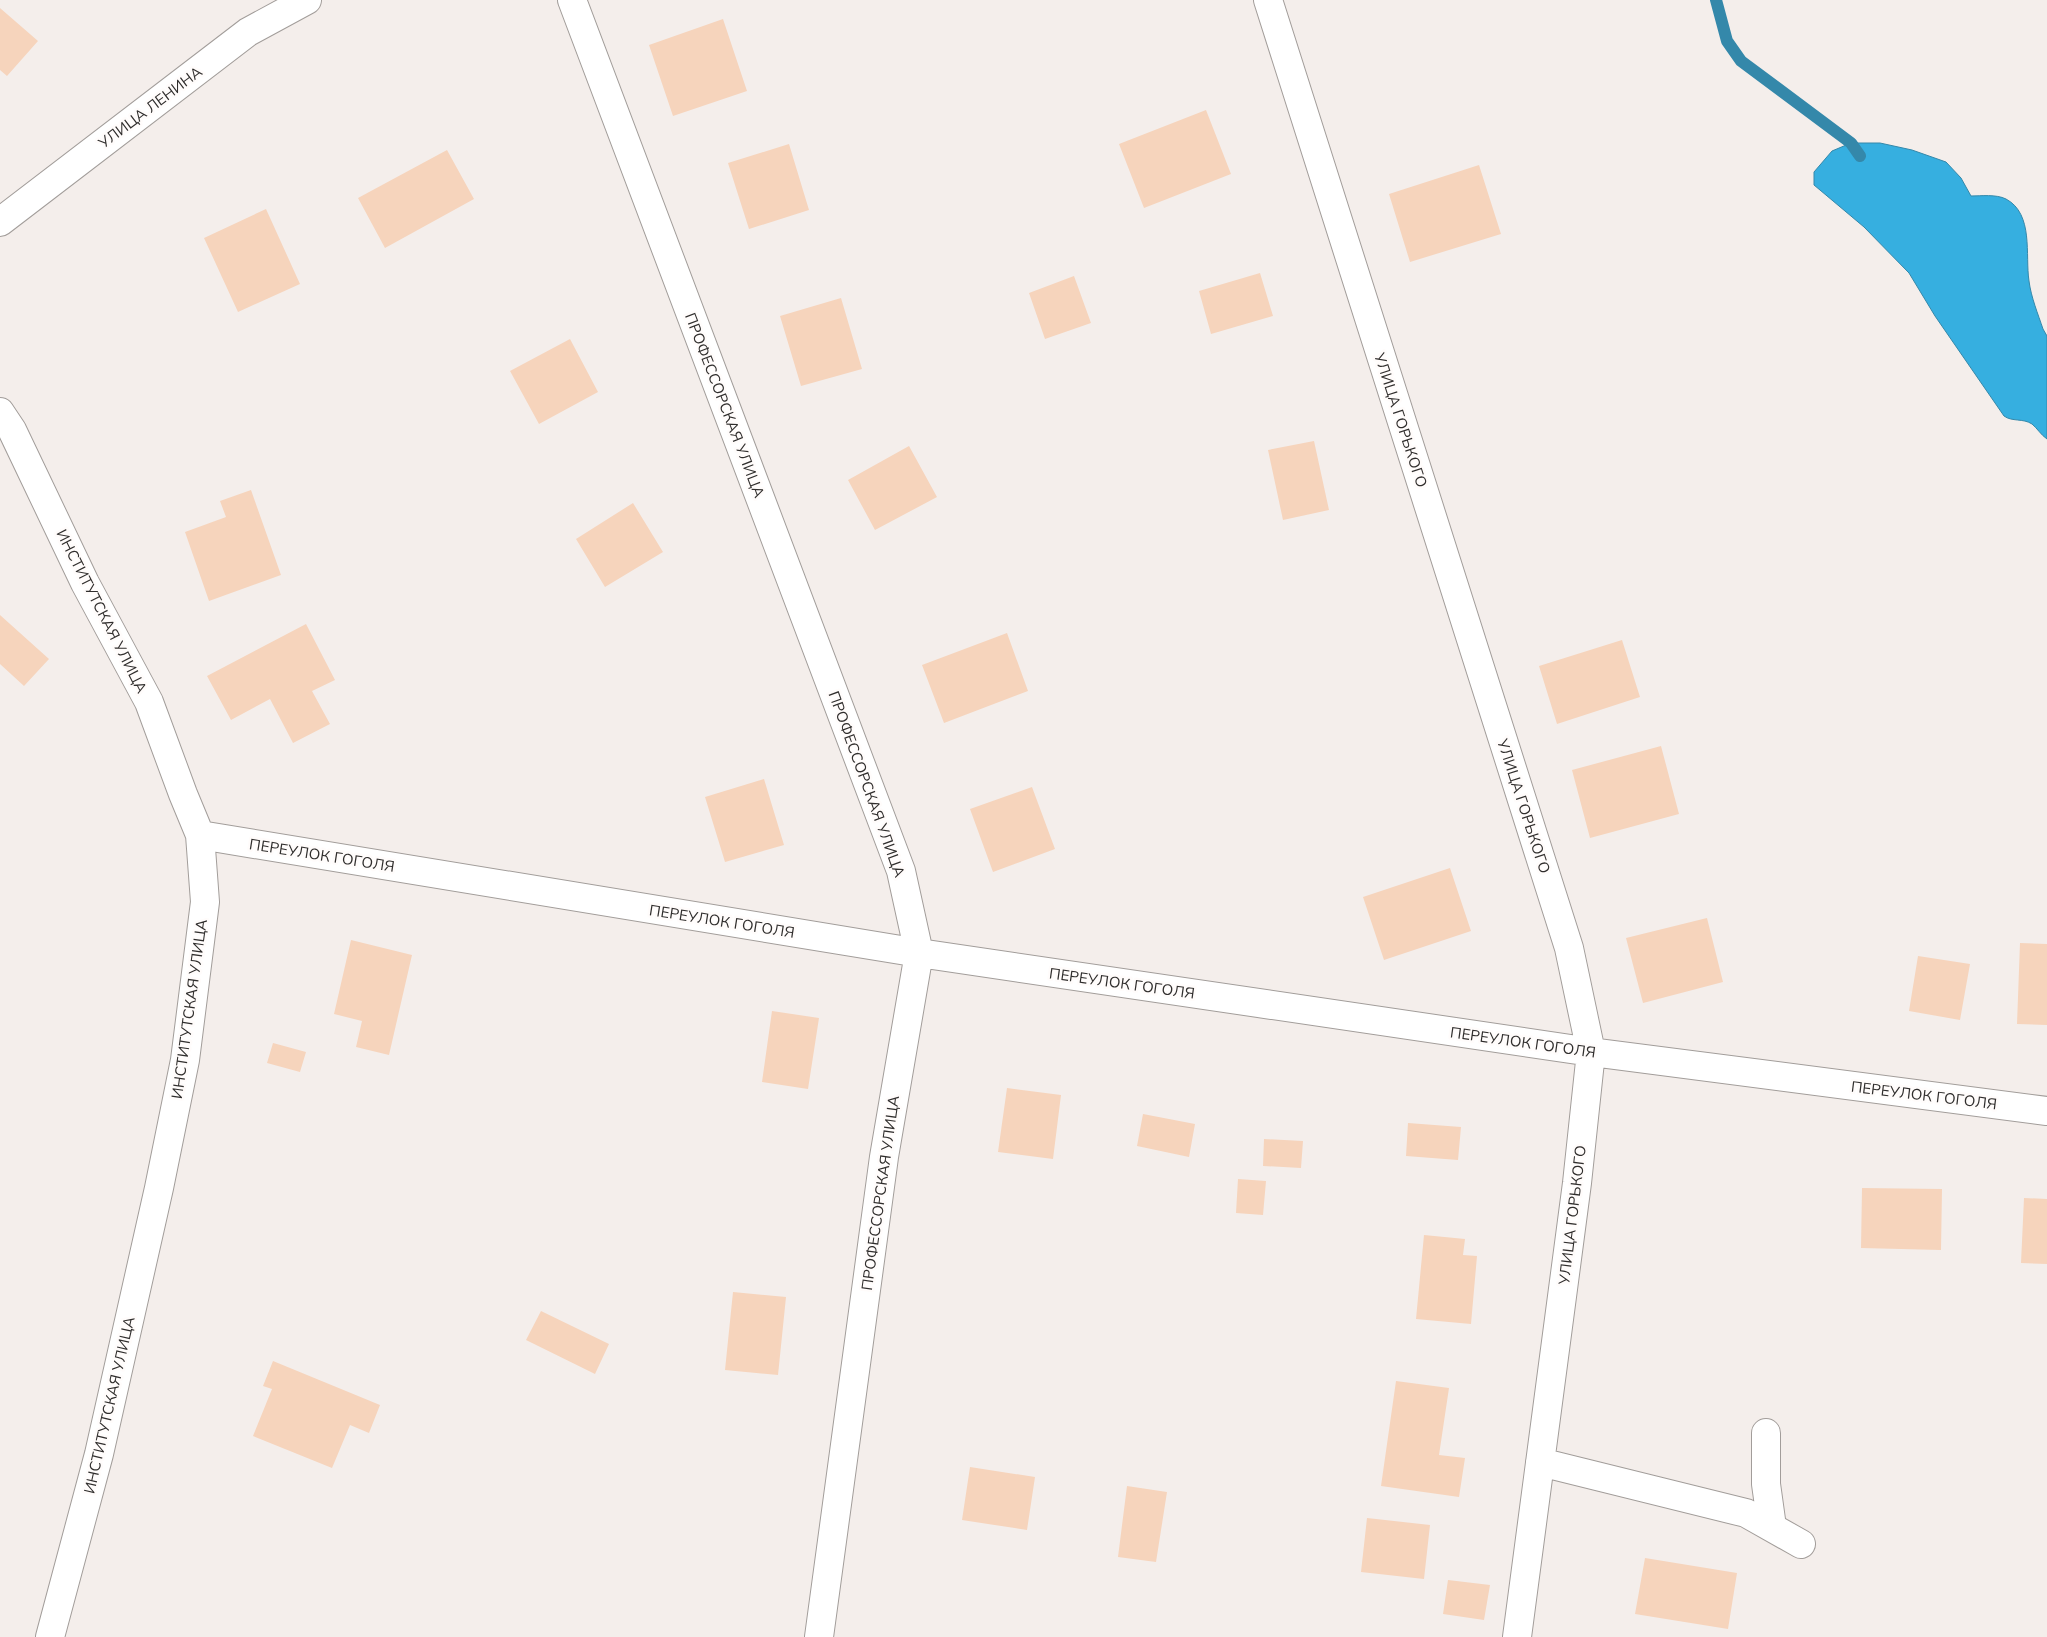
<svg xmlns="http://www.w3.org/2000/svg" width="2047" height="1637" font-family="Mulish,sans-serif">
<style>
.water{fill:#36afe0;stroke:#3488aa}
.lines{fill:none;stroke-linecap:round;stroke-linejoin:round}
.stream{stroke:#3488aa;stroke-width:12}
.building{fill:#f6d4bc}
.minor-casing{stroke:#a29d9a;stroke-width:30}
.minor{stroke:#fff;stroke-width:28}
.labels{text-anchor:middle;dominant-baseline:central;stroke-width:5;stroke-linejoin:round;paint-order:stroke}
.street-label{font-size:15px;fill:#302e2d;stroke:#fffcfb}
</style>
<rect width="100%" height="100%" fill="#f4eeeb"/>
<path class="water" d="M1851,143H1880L1912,150L1946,162L1961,178L1971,196C1981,196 1996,194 2006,199C2034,214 2025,255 2029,281C2031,297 2038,314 2043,329L2047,336V439C2041,435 2037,428 2032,424C2023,418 2012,422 2004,416L1935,316L1909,273L1864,227L1814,185V172L1832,151Z"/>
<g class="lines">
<path class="stream" d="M1716,0L1727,41L1741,61L1851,143L1860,156"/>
</g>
<path class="building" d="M0,8L38,41L7,76L0,70Z
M723,19L747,91L673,116L649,45Z
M1206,110L1231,174L1144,208L1119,144Z
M789,144L809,210L749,229L728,163Z
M447,150L474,199L385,248L358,198Z
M1479,165L1501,234L1410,262L1389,194Z
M266,209L300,284L238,312L204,238Z
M1260,273L1273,316L1211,334L1199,291Z
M1074,276L1091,323L1045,339L1029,293Z
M841,298L862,369L801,386L780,316Z
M570,339L598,392L539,424L510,371Z
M1314,441L1329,510L1283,520L1268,450Z
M909,446L937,497L875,530L848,480Z
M251,490L281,575L209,601L185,532L226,517L220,501Z
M633,503L663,552L605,587L576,539Z
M0,615L49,659L24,686L0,664Z
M306,624L335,680L312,691L330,724L293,743L270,699L231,720L207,676Z
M1007,633L1028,691L944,723L922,665Z
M1622,640L1640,697L1557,724L1539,666Z
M1661,746L1679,814L1590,838L1572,770Z
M764,779L784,845L725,862L705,797Z
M1032,787L1055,849L993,872L970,809Z
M1450,868L1471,931L1384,960L1363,897Z
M1707,918L1723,982L1643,1003L1626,938Z
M351,940L412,955L389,1055L356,1047L362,1021L334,1014Z
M2020,943L2047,944V1025L2017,1024Z
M1918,956L1970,964L1960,1020L1909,1011Z
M772,1011L819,1018L808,1089L762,1082Z
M273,1043L306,1052L300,1072L267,1063Z
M1007,1088L1061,1095L1053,1159L998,1152Z
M1143,1114L1195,1124L1189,1157L1137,1146Z
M1408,1123L1461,1127L1458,1160L1406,1156Z
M1264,1139L1303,1141L1301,1168L1263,1166Z
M1238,1179L1266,1181L1263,1215L1236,1213Z
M1862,1188L1942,1189L1941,1250L1861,1248Z
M2024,1198L2047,1199V1264L2021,1263Z
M1424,1235L1465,1239L1463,1255L1477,1256L1471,1324L1416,1319Z
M733,1292L786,1297L778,1375L725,1370Z
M541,1311L609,1344L595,1374L526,1340Z
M273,1361L380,1405L369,1433L350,1425L332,1468L253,1436L272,1389L263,1386Z
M1396,1381L1449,1388L1439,1455L1465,1458L1459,1497L1381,1486Z
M970,1467L1035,1477L1027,1530L962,1520Z
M1127,1486L1167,1492L1156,1562L1118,1557Z
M1367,1518L1430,1525L1424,1579L1361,1572Z
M1645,1558L1737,1573L1728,1629L1635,1614Z
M1448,1580L1490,1585L1484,1620L1443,1614Z"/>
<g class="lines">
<defs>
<path id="minor" d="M572,0L901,871L919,953L884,1157L819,1637
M1268,0L1569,948L1591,1052L1577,1183L1517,1637
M0,222L248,32L307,0
M0,412L12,430L85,583L149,702L183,794L200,835L205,902L185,1060L159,1188L99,1454L50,1637
M200,835L919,953L1591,1052L2047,1111
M1766,1433V1484L1772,1527
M1540,1462L1746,1513L1801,1544"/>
</defs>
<use href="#minor" class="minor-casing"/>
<use href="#minor" class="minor"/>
</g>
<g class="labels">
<g class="street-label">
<text transform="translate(150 107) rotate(-37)">УЛИЦА ЛЕНИНА</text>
<text transform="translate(725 405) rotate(69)">ПРОФЕССОРСКАЯ УЛИЦА</text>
<text transform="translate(1401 420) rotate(72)">УЛИЦА ГОРЬКОГО</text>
<text transform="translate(102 611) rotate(63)">ИНСТИТУТСКАЯ УЛИЦА</text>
<text transform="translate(867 784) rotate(70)">ПРОФЕССОРСКАЯ УЛИЦА</text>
<text transform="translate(1524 806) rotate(72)">УЛИЦА ГОРЬКОГО</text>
<text transform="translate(322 855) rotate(9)">ПЕРЕУЛОК ГОГОЛЯ</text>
<text transform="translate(722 921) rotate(9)">ПЕРЕУЛОК ГОГОЛЯ</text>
<text transform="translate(1122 983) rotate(8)">ПЕРЕУЛОК ГОГОЛЯ</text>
<text transform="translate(189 1009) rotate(-82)">ИНСТИТУТСКАЯ УЛИЦА</text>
<text transform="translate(1523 1042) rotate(8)">ПЕРЕУЛОК ГОГОЛЯ</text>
<text transform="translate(1924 1095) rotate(7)">ПЕРЕУЛОК ГОГОЛЯ</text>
<text transform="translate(880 1193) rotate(-82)">ПРОФЕССОРСКАЯ УЛИЦА</text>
<text transform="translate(1572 1215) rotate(-83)">УЛИЦА ГОРЬКОГО</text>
<text transform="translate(109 1405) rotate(-77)">ИНСТИТУТСКАЯ УЛИЦА</text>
</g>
</g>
</svg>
